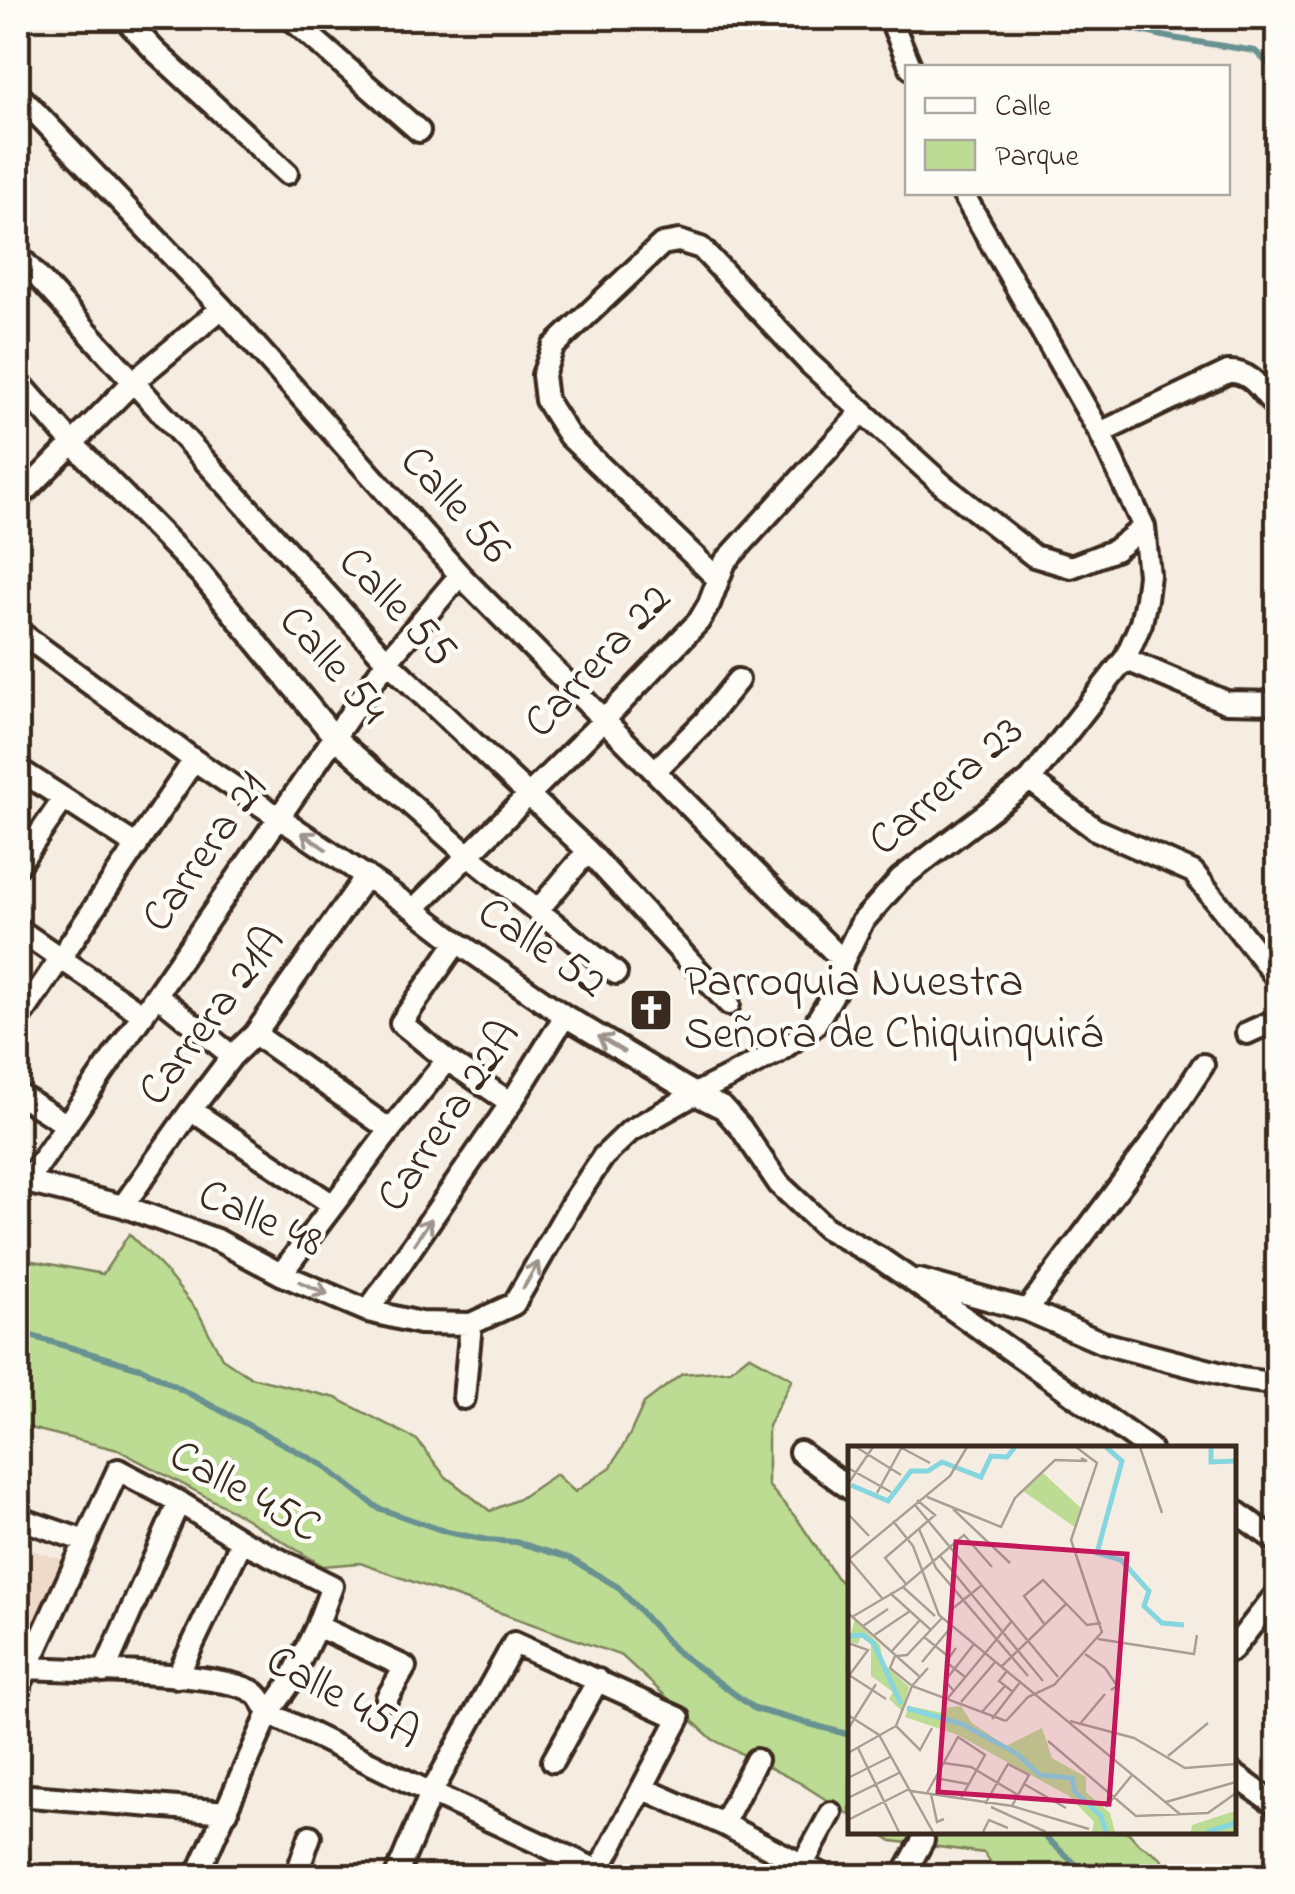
<svg xmlns="http://www.w3.org/2000/svg" width="1295" height="1894" font-family="'Indie Flower',sans-serif">
<style>
.built{fill:#eedac8}
.green{fill:#bcdb93;stroke:#7c8258;stroke-width:2.5}
.lines{fill:none;stroke-linecap:round;stroke-linejoin:round}
.stream{stroke:#689192;stroke-width:6}
.street-casing{stroke:#3b2a1e;stroke-width:28}
.street{stroke:#fdfcf7;stroke-width:20}
.oneway{stroke:#9c938a}
.labels{text-anchor:middle;dominant-baseline:central;stroke-width:9;stroke-linejoin:round;paint-order:stroke}
.street-label{font-size:45px;fill:#3b2a1e;stroke:#fdfcf7}
.poi-label{font-size:45px;fill:#3b2a1e;stroke:#fdfcf7;text-anchor:start}
.inset-river{fill:none;stroke:#86d6e0;stroke-width:5}
.inset-road{fill:none;stroke:#ab9f94;stroke-width:2.5}
.view{fill:#c2185b;fill-opacity:0.15;stroke:#c2185b;stroke-width:5}
.inset-edge{fill:none;stroke:#3b2a1e;stroke-width:5}
</style>
<rect width="100%" height="100%" fill="#f6ede2"/>
<filter id="ink" filterUnits="userSpaceOnUse"><feTurbulence type="fractalNoise" baseFrequency=".01" numOctaves="2"/><feDisplacementMap in="SourceGraphic" scale="20" xChannelSelector="R" yChannelSelector="G"/><feConvolveMatrix kernelMatrix="1 2 1 2 8 2 1 2 1" color-interpolation-filters="sRGB"/></filter>
<g filter="url(#ink)">
<path class="built" d="M18,1546L75,1563L18,1689Z"/>
<path class="green" d="M129,1234L162,1267L198,1312L222,1358L250,1377L336,1398L417,1440L445,1476L490,1511L519,1499L556,1474L575,1492L611,1467L630,1434L644,1403L682,1374L730,1370L749,1355L792,1379L768,1426V1485L798,1520L836,1577L850,1590V1815L800,1783L712,1739L622,1656L360,1563L323,1566L235,1512L118,1450L18,1425V1258L103,1274Z
M877,1832H1128L1138,1843L1160,1857L1169,1871L1177,1876H1000L984,1853L892,1841Z"/>
<g class="lines">
<path class="stream" d="M1085,18L1172,38L1255,51L1278,73
M18,1332L143,1369L323,1465L378,1508L447,1532L487,1540L516,1542L569,1558L618,1587L676,1651L755,1709L850,1735
M1040,1832L1088,1876"/>
<defs>
<path id="street" d="M124,18L156,52L287,173
M290,18L419,131
M890,18L911,68
M18,94L222,308L460,575L843,961
M18,255L387,661L588,851L729,1004
M18,381L73,444L201,574L335,738L468,855L616,973
M1100,433L1228,372C1252,370 1263,393 1278,410
M18,499L133,382L222,308
M718,579L569,436L546,400L543,375L553,347L662,244L679,241L701,248L809,363L943,485L1034,556L1071,567L1115,550L1144,527
M18,631L194,760L414,909L457,942L565,1016L695,1094L723,1108L741,1128L779,1184L826,1228L881,1259L907,1277L1150,1449
M1125,659L1226,702L1278,703
M18,769L137,846
M655,771L704,722L738,680
M1030,780L1095,829L1193,872L1278,979
M18,865L63,800
M414,909L605,719L699,621L709,604L725,562L863,411
M538,910L588,851
M18,929L143,1015
M457,942L401,1023L447,1060L511,1103
M157,995L232,1056
M18,1021L194,760
M1247,1033L1278,1019
M255,1034L390,1130
M18,1094L67,1125
M191,1110L333,1205
M18,1180L123,1206L219,1241L281,1274L368,1311L420,1323L471,1324L514,1304L571,1205L603,1157L630,1131L695,1094L778,1052L814,1026L835,991L843,961L862,922L900,879L1030,780L1125,659L1141,623L1146,599L1149,575L1144,527L1100,433L962,192
M27,1182L387,661L460,575
M123,1206L191,1110L232,1056L255,1034L366,876
M281,1274L390,1130L447,1060
M919,1280L1027,1310L1103,1343L1241,1379L1278,1384
M1027,1310L1155,1139L1203,1065
M368,1311L511,1103L565,1016
M464,1398L471,1324
M800,1452L850,1489
M1232,1509L1278,1542
M18,1518L85,1541
M317,1626L405,1667L387,1698
M1232,1650L1278,1592
M28,1668C69,1670 229,1672 255,1693C261,1697 265,1707 269,1713L431,1793L599,1871
M104,1672L179,1502
M177,1677L242,1541
M18,1689L118,1470L179,1502L242,1541L332,1586L317,1626L288,1686L269,1713L197,1876
M553,1761L598,1680
M1232,1773L1278,1806
M642,1788L723,1824L825,1876
M18,1795L227,1812
M723,1824L756,1760
M798,1873L831,1813
M296,1876L310,1836
M396,1876L431,1793L514,1643L679,1718L596,1876
M903,1876L923,1840"/>
</defs>
<use href="#street" class="street-casing"/>
<use href="#street" class="street"/>
</g>
<defs><path id="oneway-shaft" d="M-6 0H5M1.5-3L5.5 0L1.5 3" fill="none" stroke-width="1.6" stroke-linecap="round" stroke-linejoin="round" transform="scale(2.5)"/></defs>
<g class="oneway">
<use href="#oneway-shaft" transform="translate(314 841) rotate(-145)"/>
<use href="#oneway-shaft" transform="translate(611 1044) rotate(-149)"/>
<use href="#oneway-shaft" transform="translate(423 1231) rotate(-56)"/>
<use href="#oneway-shaft" transform="translate(531 1275) rotate(-60)"/>
<use href="#oneway-shaft" transform="translate(314 1288) rotate(24)"/>
</g>
</g>
<defs>
<symbol id="church-square" viewBox="-11 -11 22 22"><rect x="-9" y="-9" width="18" height="18" rx="4" fill="#3b2a1e" stroke="#fdfcf7"/><path d="M-1.2-6h2.4v3.5h3.3v2.4h-3.3V6h-2.4V-.1h-3.3v-2.4h3.3Z" fill="#fff"/></symbol>
</defs>
<g fill-rule="evenodd">
<use href="#church-square" x="626" y="985" width="50" height="50"/>
</g>
<g class="labels">
<g class="street-label">
<text transform="translate(454 506) rotate(48)">Calle 56</text>
<text transform="translate(396 608) rotate(46)">Calle 55</text>
<text transform="translate(599 662) rotate(-47)">Carrera 22</text>
<text transform="translate(332 666) rotate(49)">Calle 54</text>
<text transform="translate(947 787) rotate(-41)">Carrera 23</text>
<text transform="translate(206 853) rotate(-55)">Carrera 21</text>
<text transform="translate(541 949) rotate(34)">Calle 52</text>
<text transform="translate(213 1017) rotate(-53)">Carrera 21A</text>
<text transform="translate(450 1117) rotate(-56)">Carrera 22A</text>
<text transform="translate(260 1220) rotate(24)">Calle 48</text>
<text transform="translate(244 1493) rotate(29)">Calle 45C</text>
<text transform="translate(342 1699) rotate(29)">Calle 45A</text>
</g>
<g class="poi-label">
<text x="684" y="984">Parroquia Nuestra<tspan x="684" dy="52">Señora de Chiquinquirá</tspan></text>
</g>
</g>
<g transform="translate(848 1446)">
<rect width="388" height="388" fill="#f6ede2"/>
<path d="M195,27L234,63L228,82L175,45ZM7,174L32,199L35,217L61,241L54,265L41,253L45,246L23,230V198L13,191L10,198L0,196ZM61,260L95,267V262L113,260L124,277L158,300L194,282L204,312L238,331V346L262,367L267,386H244L246,376L221,350L110,289L57,271ZM387,365V386H343L344,379Z" fill="#bcdb93"/>
<path class="inset-river" d="M258,1L274,15L249,107L273,114L301,145L296,160L314,177L336,179M363,1V16L388,15M3,39L40,55L63,25H80L94,16L133,31L143,10L159,11L167,1M0,190L15,189L26,198L53,258M59,262L114,278L168,307L192,329L224,332L227,346L253,370L258,386M359,386L388,377"/>
<path class="inset-road" d="M8,1L53,29M52,1L82,17M292,1L314,67M0,22L43,46M0,38L25,1M29,47L54,1M79,51L153,81L167,52L207,14L239,15L233,12M67,59L210,231M105,63L162,117M0,68L21,90M45,75L65,100L91,169L333,369M71,83L88,122L180,230M92,110L195,235M0,112L34,152M0,114L102,30L119,1M58,138L37,112L87,69L69,54M55,141L87,170M42,147L83,184M104,163L134,139M0,167L72,231M4,171L55,141L116,89L144,121M197,179L176,150L195,134L239,179L253,177M15,180L40,163M25,190L62,165M76,191L101,211M250,193L346,208L349,189M0,197L20,204L0,231M108,202L98,216L117,231M43,206L72,174M237,208L257,222L269,240L263,244M47,210L42,222L64,240L158,275M49,210L59,209L94,172M74,216L104,180M154,220L218,158M159,225L151,235L165,246M1,229L38,253M106,245L97,235L126,198M100,252L163,176M113,256L148,215M133,267L157,240M0,269L31,289L85,386M144,273L173,235M158,275L180,251L206,239L254,186L223,94L249,17L228,1M222,275L286,292L337,322L388,318M231,279L257,248M48,280L72,304L84,282M0,283L28,238M200,295L288,370L360,367L388,347M10,302L51,386M0,307L48,280L64,240L80,222M320,310L360,277M96,317L123,321L170,349M0,332L44,310M87,332L120,338M176,338L218,362M63,345L164,360L241,383M79,347L110,291L137,309L113,352M83,348L89,376L96,373M0,352L53,326M318,356L388,336M137,358L160,318L181,329L164,360M143,361L198,386M258,361L284,329M0,374L61,343M135,386L141,374L160,382"/>
<path class="view" d="M108,96L279,108L261,358L90,346Z"/>
<rect width="388" height="388" class="inset-edge"/>
</g>
<rect width="1295" height="1894" fill="none" stroke="#fdfcf7" stroke-width="60"/>
<rect x="30" y="30" width="1235" height="1834" fill="none" stroke="#3b2a1e" stroke-width="4" filter="url(#ink)"/>
<rect x="905" y="65" width="325" height="130" fill="#fdfcf7" stroke="#afa8a0" stroke-width="2.5"/>
<rect x="925" y="98" width="50" height="15" fill="#fdfcf7" stroke="#afa8a0" stroke-width="2.5"/>
<text x="995" y="115" font-size="30" fill="#3b2a1e">Calle</text>
<rect x="925" y="140" width="50" height="30" fill="#bcdb93" stroke="#afa8a0" stroke-width="2.5"/>
<text x="995" y="165" font-size="30" fill="#3b2a1e">Parque</text>
</svg>
